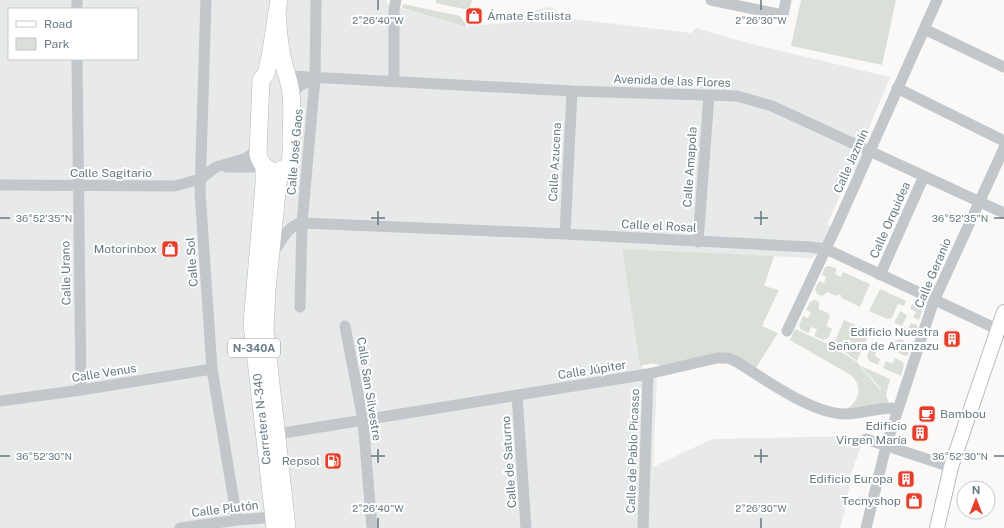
<svg xmlns="http://www.w3.org/2000/svg" width="1004" height="528" font-family="'Public Sans',sans-serif">
<style>
.built{fill:#e8e9e9;fill-rule:evenodd}
.green{fill:#dadfd7}
.lines{fill:none;stroke-linecap:round;stroke-linejoin:round}
.major-casing{stroke:#b5bbbe;stroke-width:16}
.highway-casing{stroke:#b4babd;stroke-width:18}
.minor{stroke:#c1c7ca;stroke-width:11}
.major{stroke:#fff;stroke-width:14}
.highway{stroke:#fff;stroke-width:17}
.ticks{fill:none;stroke:#657a83;stroke-width:1.5}
.labels{text-anchor:middle;dominant-baseline:central;stroke-width:4;stroke-linejoin:round;paint-order:stroke}
.shield{fill:#fff;stroke:#93a2a8;stroke-width:1}
.shield-label{font-size:11px;font-weight:bold;fill:#657a83}
.poi-label{font-size:12px;fill:#657a83;stroke:#fff;text-anchor:end}
.street-label{font-size:12px;fill:#657a83;stroke:#fff}
.ticks-label{font-size:10px;text-anchor:middle;fill:#657a83;stroke:#fff;stroke-width:4;stroke-linejoin:round;paint-order:stroke}
</style>
<rect width="100%" height="100%" fill="#faf9f8"/>
<path class="built" d="M0,0H387V4L468,28V26L509,23L515,18L544,8L552,7L565,18L691,33L696,28L751,44L890,77L859,152L863,155L856,172L852,170L827,224L831,226L818,253L812,258L622,249L640,365L657,379L653,467L712,439L855,436L853,444L861,446L851,474L847,501L840,528H0ZM9,9H137V59H9Z"/>
<path class="green" d="M436,0H472L469,10L436,3Z
M801,0H896L882,65L791,46Z
M403,4L460,16L466,24V27L402,8Z
M622,249L774,256L764,286L779,290L762,326L778,333L756,368L738,358L661,366L653,363L640,366Z
M830,266L837,269L835,274L841,277L843,272L870,284L860,307L842,298L840,294L836,296L827,292L822,296L817,294L815,289L819,281L824,283L826,277L822,275L825,267Z
M880,289L906,301L904,306L898,304L892,318L887,319L869,311Z
M814,300L819,302V309L828,313L830,317L826,326L832,329L828,338L823,340L814,336L817,329L811,327L809,333L801,330L799,325L803,316L808,318L811,312L806,310L810,302Z
M912,304L921,308L922,312L919,320L913,317L916,312L910,309Z
M900,311L907,315L902,326L908,329L911,323L918,326L914,336L911,337L902,333V326L894,323Z
M844,320L870,332L857,361L836,346L835,341Z
M795,329L832,346L857,362L880,390L881,389L861,366L890,379L886,395L889,404L844,410C860,403 864,384 849,374L790,340Z
M900,339L909,344L910,348L908,355L905,356L897,352L900,347L894,344L895,341Z
M871,347L877,350L875,356L880,359L878,365L869,361L867,356Z
M895,358L903,362L904,366L901,376L883,368L886,361L892,364Z"/>
<g class="lines">
<defs>
<path id="major" d="M937,528L951,467L1004,312"/>
<path id="highway" d="M277,13C278,28 279,42 282,56C284,69 290,81 291,94C293,109 291,125 291,140C291,147 292,158 289,164C279,179 261,169 258,154L261,80L266,74L270,57L279,0
M264,167V184L252,324L275,528
M282,169L278,183L267,289L265,330L287,528"/>
</defs>
<use href="#major" class="major-casing"/>
<use href="#highway" class="highway-casing"/>
<path class="minor" d="M77,0V9
M206,0L200,192L212,369L237,520
M711,0L783,15L786,0
M924,29L1004,67
M77,59L81,390
M289,76L572,91L737,96L772,106L1004,213
M394,81V10L396,0
M897,88L1004,141
M291,96L299,86L315,78
M227,167H264
M0,185L175,186L200,179L216,167L247,158L258,148
M565,234L572,91
M698,242L709,95
M272,255C280,244 287,225 302,223L565,234L810,247L826,249L997,329
M880,275L924,176
M300,307L302,223L315,78L316,0
M345,326L363,420L372,528
M787,331L838,223L937,0
M517,395L526,528
M0,401L81,390L212,369
M277,434L648,374L717,358H728L737,362C765,379 813,415 847,414C864,413 880,407 898,408
M866,439L951,467
M180,528L237,520L274,517
M643,528L648,374
M866,528L886,446L933,303L1004,148"/>
<use href="#major" class="major"/>
<use href="#highway" class="highway"/>
</g>
<path class="ticks" d="M378,0V10M761,0V10M378,211V225M761,211V225M0,218H10M371,218H385M754,218H768M994,218H1004M378,449V463M761,449V463M0,456H10M371,456H385M754,456H768M994,456H1004M378,518V528M761,518V528"/>
<defs>
<symbol id="shop-square" viewBox="-11 -11 22 22"><rect x="-9" y="-9" width="18" height="18" rx="4" fill="#e4402d" stroke="#fff"/><path d="M-5-2.5h2.3a2.7 3.5 0 0 1 5.4 0H5L5.5 6h-11ZM-1.5-2.5h3a1.5 2.3 0 0 0-3 0Z" fill="#fff"/></symbol>
<symbol id="building-square" viewBox="-11 -11 22 22"><rect x="-9" y="-9" width="18" height="18" rx="4" fill="#e4402d" stroke="#fff"/><path d="M-4-6H4V6H1V3H-1V6H-4ZM-2.5-4.3h1.7v1.8h-1.7ZM.8-4.3h1.7v1.8H.8ZM-2.5-1h1.7V.8h-1.7ZM.8-1h1.7V.8H.8Z" fill="#fff"/></symbol>
<symbol id="cafe-square" viewBox="-11 -11 22 22"><rect x="-9" y="-9" width="18" height="18" rx="4" fill="#e4402d" stroke="#fff"/><path d="M-5.5-4.5H6V0H3Q3 3.5 0 3.5H-2.5Q-5.5 3.5-5.5 0ZM3-3.2v2h1.7v-2ZM-6 4.5H4V6H-6Z" fill="#fff"/></symbol>
<symbol id="fuel-square" viewBox="-11 -11 22 22"><rect x="-9" y="-9" width="18" height="18" rx="4" fill="#e4402d" stroke="#fff"/><path d="M-5.5-6h7V0h2V4h1.3V-2.5L3-4.5l.8-.8L6-3V5H2.5V1h-1V6h-7ZM-4.2-4.7v3.2H.2V-4.7Z" fill="#fff"/></symbol>
</defs>
<g fill-rule="evenodd">
<use href="#shop-square" x="464" y="6" width="20" height="20"/>
<use href="#shop-square" x="160" y="239" width="20" height="20"/>
<use href="#building-square" x="942" y="329" width="20" height="20"/>
<use href="#cafe-square" x="917" y="404" width="20" height="20"/>
<use href="#building-square" x="910" y="423" width="20" height="20"/>
<use href="#fuel-square" x="323" y="451" width="20" height="20"/>
<use href="#building-square" x="896" y="469" width="20" height="20"/>
<use href="#shop-square" x="904" y="491" width="20" height="20"/>
</g>
<g class="labels">
<rect class="shield" x="228" y="339" width="52" height="18" rx="3"/>
<g class="shield-label">
<text x="254" y="348">N-340A</text>
</g>
<g class="poi-label">
<text x="487" y="16" text-anchor="start">Ámate Estilista</text>
<text x="157" y="249">Motorinbox</text>
<text x="939" y="332">Edificio Nuestra<tspan x="939" dy="14">Señora de Aranzazu</tspan></text>
<text x="940" y="414" text-anchor="start">Bambou</text>
<text x="907" y="426">Edificio<tspan x="907" dy="14">Virgen María</tspan></text>
<text x="320" y="461">Repsol</text>
<text x="893" y="479">Edificio Europa</text>
<text x="901" y="501">Tecnyshop</text>
</g>
<g class="street-label">
<text transform="translate(672 81) rotate(2)">Avenida de las Flores</text>
<text transform="translate(295 152) rotate(-85)">Calle José Gaos</text>
<text transform="translate(851 161) rotate(-66)">Calle Jazmín</text>
<text transform="translate(555 162) rotate(-87)">Calle Azucena</text>
<text transform="translate(690 167) rotate(-86)">Calle Amapola</text>
<text x="111" y="173">Calle Sagitario</text>
<text transform="translate(890 220) rotate(-66)">Calle Orquídea</text>
<text transform="translate(659 226) rotate(3)">Calle el Rosal</text>
<text transform="translate(192 262) rotate(-94)">Calle Sol</text>
<text transform="translate(66 273) rotate(-91)">Calle Urano</text>
<text transform="translate(933 273) rotate(-67)">Calle Geranio</text>
<text transform="translate(592 370) rotate(-9)">Calle Júpiter</text>
<text transform="translate(104 373) rotate(-9)">Calle Venus</text>
<text transform="translate(369 389) rotate(81)">Calle San Silvestre</text>
<text transform="translate(262 419) rotate(-96)">Carretera N-340</text>
<text transform="translate(633 451) rotate(-88)">Calle de Pablo Picasso</text>
<text transform="translate(509 462) rotate(-94)">Calle de Saturno</text>
<text transform="translate(225 509) rotate(-7)">Calle Plutón</text>
</g>
</g>
<g class="ticks-label">
<text x="378" y="24">2°26'40"W</text>
<text x="761" y="24">2°26'30"W</text>
<text x="44" y="222">36°52'35"N</text>
<text x="960" y="222">36°52'35"N</text>
<text x="44" y="460">36°52'30"N</text>
<text x="960" y="460">36°52'30"N</text>
<text x="378" y="512">2°26'40"W</text>
<text x="761" y="512">2°26'30"W</text>
</g>
<rect x="8" y="8" width="130" height="52" fill="#ffffff" stroke="#c1cacd"/>
<rect x="16" y="21" width="20" height="6" fill="#ffffff" stroke="#c1cacd"/>
<text x="44" y="28" font-size="12" fill="#657a83">Road</text>
<rect x="16" y="38" width="20" height="12" fill="#dadfd7" stroke="#c1cacd"/>
<text x="44" y="48" font-size="12" fill="#657a83">Park</text>
<g transform="translate(976 500)"><circle r="19" fill="#ffffff" stroke="#c1cacd"/>
<path d="M0-3L7 15L0 10L-7 15Z" fill="#e4402d"/>
<text y="-6" font-size="11" font-weight="bold" text-anchor="middle" fill="#657a83">N</text>
</g>
</svg>
